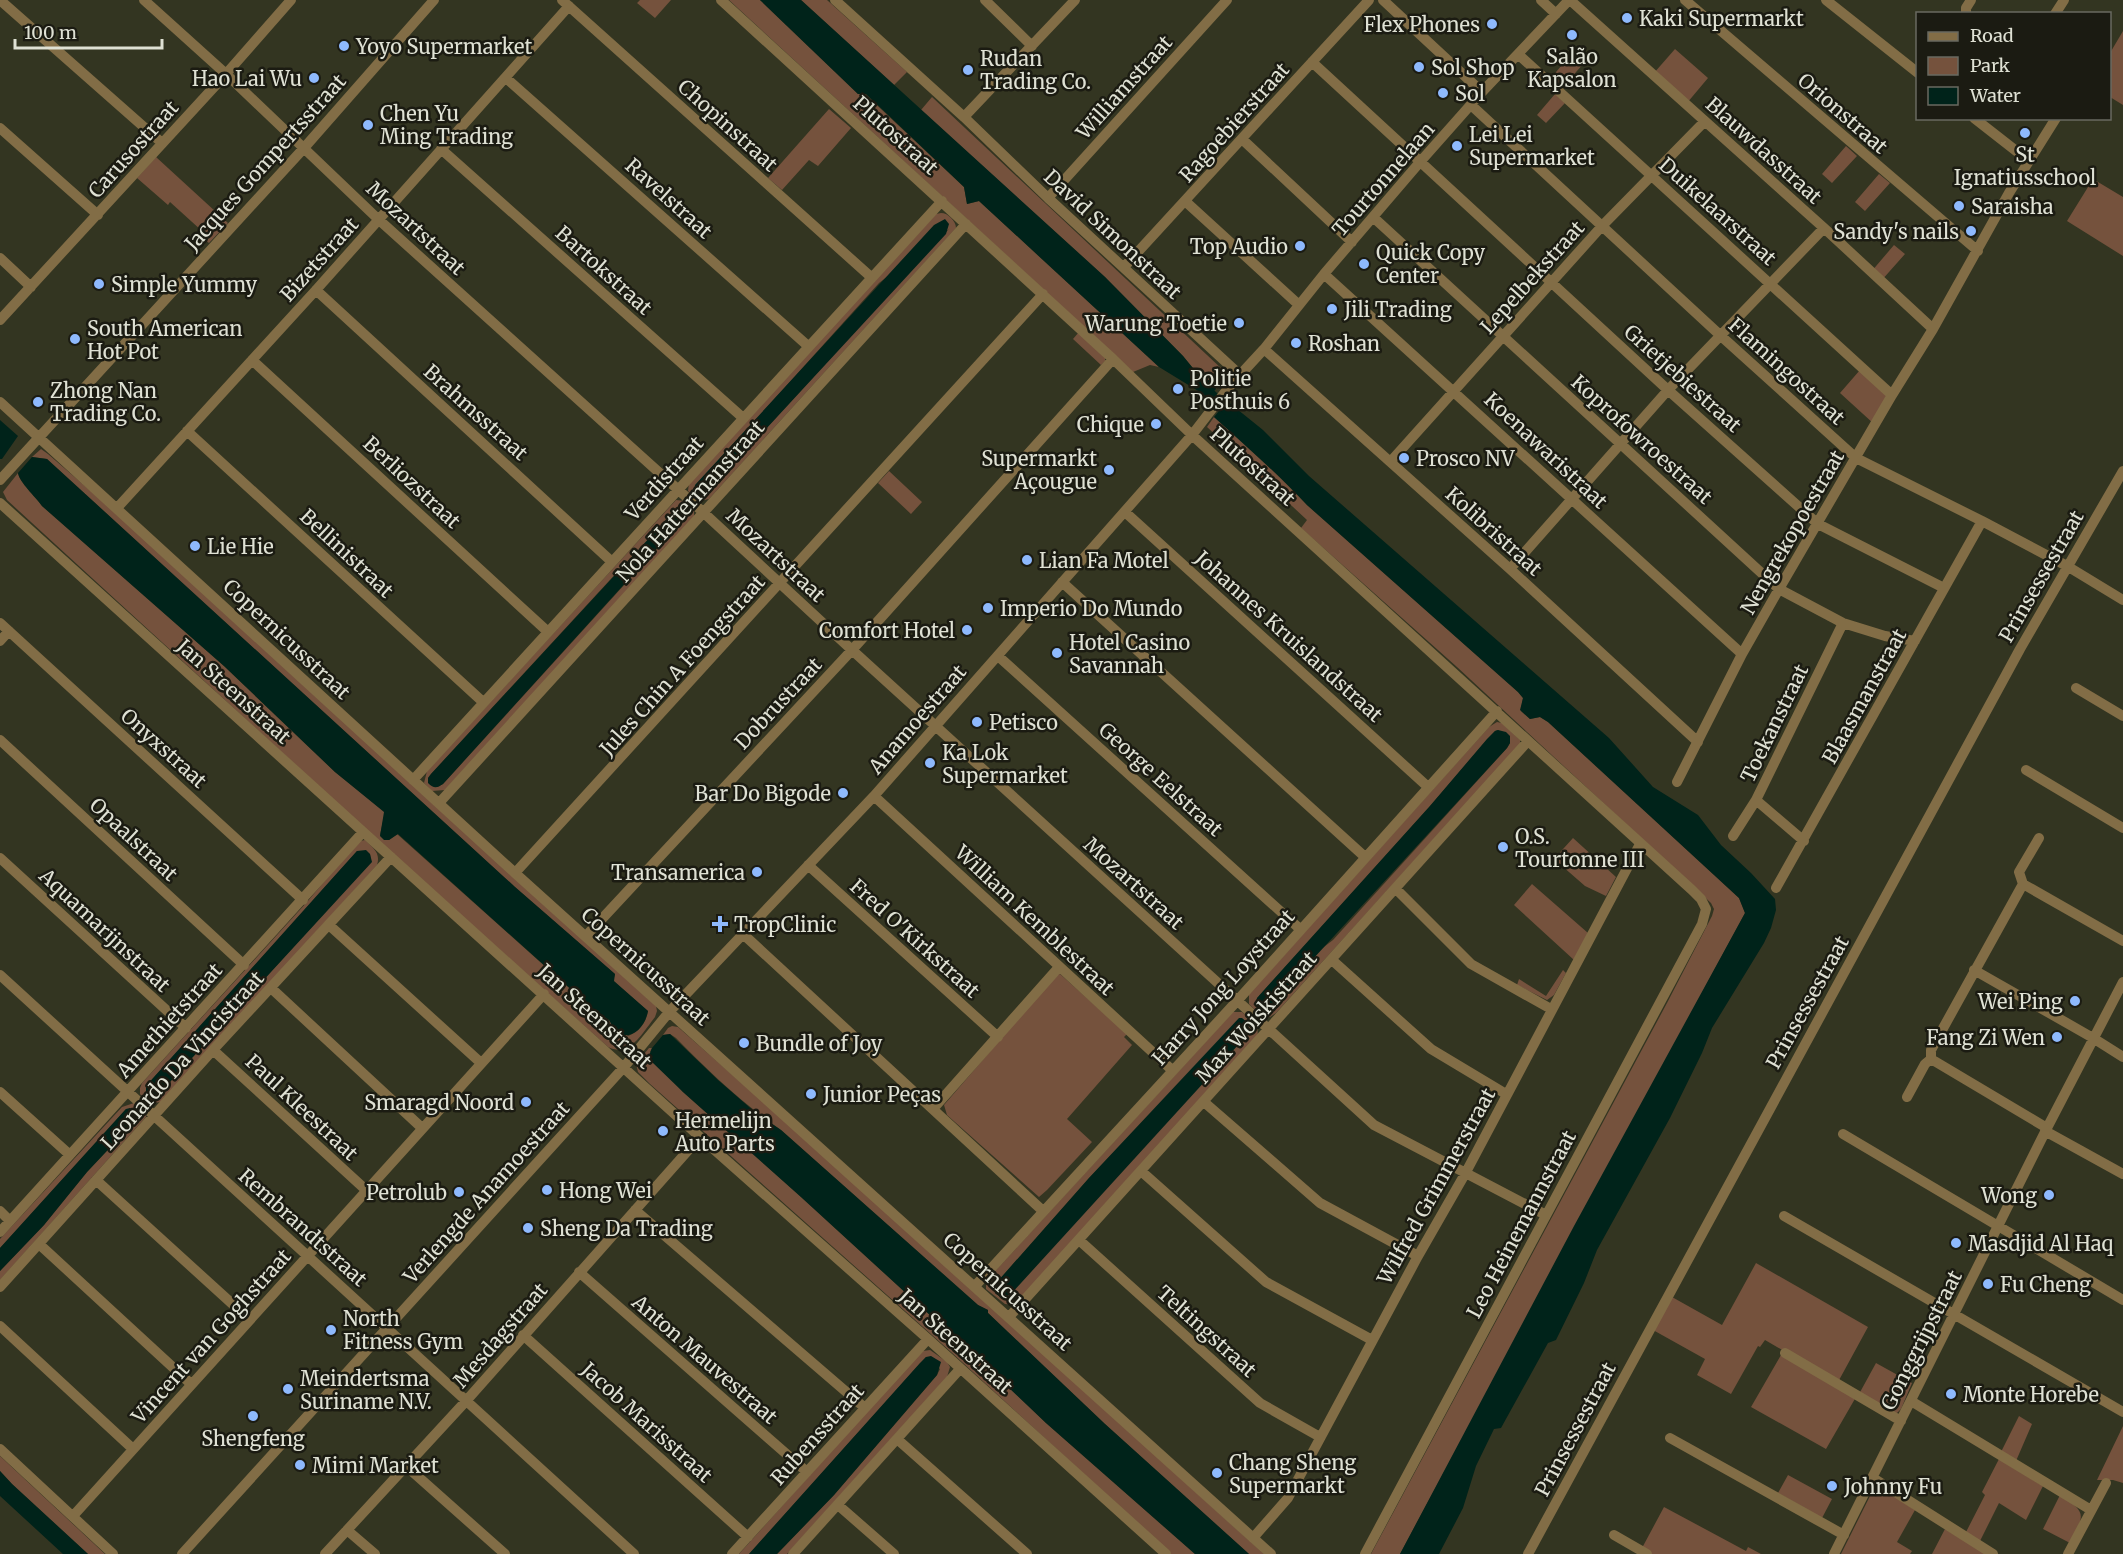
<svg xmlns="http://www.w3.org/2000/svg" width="2123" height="1554" font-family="Merriweather,serif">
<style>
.green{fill:#75523d;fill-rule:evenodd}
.water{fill:#00231a}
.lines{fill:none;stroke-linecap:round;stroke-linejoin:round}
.canal{stroke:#00231a;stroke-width:10}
.minor{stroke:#826d46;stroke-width:10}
.poi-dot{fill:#8eb9fd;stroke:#1b1b12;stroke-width:2}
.labels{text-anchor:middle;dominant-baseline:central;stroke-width:5;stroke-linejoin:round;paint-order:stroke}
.poi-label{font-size:20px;fill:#dfe1d4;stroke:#1b1b12;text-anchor:start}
.street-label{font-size:20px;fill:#dfe1d4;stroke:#1b1b12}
</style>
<rect width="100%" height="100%" fill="#333521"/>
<path class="green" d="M640,0H671L655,18L637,3Z
M729,0H760L858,94H865L964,187L967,204L979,201L1159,367L1150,365L1133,372Z
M801,0H827L907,72L894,85Z
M2123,31V105L2110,97V53Z
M1675,49L1708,78L1687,103L1654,73Z
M1572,53L1584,63L1562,88L1551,78Z
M1555,94L1565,103L1546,123L1537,115Z
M932,97L1223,370L1225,375L1216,389L1212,381L1201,378L1183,356L1105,277L921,110Z
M829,109L851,128L818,166L809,160L782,190L768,178Z
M1846,146L1857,156L1832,183L1822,174Z
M156,157L228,223L209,243L200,236L202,231L170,202L168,205L137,178Z
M1879,174L1890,183L1865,211L1855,202Z
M2093,179L2123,197V256L2067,221Z
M941,213C948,213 956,221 956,228L709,499L700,501L688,491L689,483L936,214ZM949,229L705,495L694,488L879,283Z
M1894,245L1905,254L1881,281L1871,272Z
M1079,332L1105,357V361L1101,365L1073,339Z
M1860,370L1888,396L1874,424L1840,393Z
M1214,417C1246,446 1278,474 1307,505L1518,692L1523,698L1521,711L1530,719L1540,717L1548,722L1739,898L1745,913L1400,1554H1371L1667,1003L1712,916L1714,909L1711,903L1457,667L1301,528L1307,520L1207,427Z
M41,449L48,454L115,512L656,1006L657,1011L655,1017C643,1032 630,1058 608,1047L384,846L7,500L3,492L18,473C20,483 35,496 42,506L224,666L335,772L385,812L380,835L389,840L397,834L595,1011L609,1020L628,1036C639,1032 646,1023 648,1011L613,981L615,974L515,887L47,459L32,457Z
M889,471L922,502L911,514L878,483Z
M676,500L685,501L694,509V518L445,790L432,791L424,783L427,771ZM688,511L686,517L443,784L437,787L428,778L431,774L620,569Z
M1497,722L1502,723L1520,740V744L1276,1013L1270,1017L1260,1015L1249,1004V994L1489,727ZM1498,730L1510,743L1507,748L1333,940L1257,998L1430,806L1487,740L1495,731Z
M1573,838L1616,877L1606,896L1585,886L1554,859Z
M365,840C373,848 381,853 377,865L161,1102C150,1104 148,1102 140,1094V1088L142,1083L307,902L355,845L360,841ZM357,851L370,854L371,862L158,1095L152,1097L146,1092V1086Z
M1532,884L1588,933L1574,960L1514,905Z
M1563,970L1566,973L1554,995L1547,1000L1517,985L1519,979L1546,996Z
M1060,974L1127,1034L1124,1037L1132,1045L1067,1119L1092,1142L1047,1190L1039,1197L947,1115L944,1105L1056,975Z
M1233,1012H1242L1257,1025L1258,1036L1015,1305L1005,1304L986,1289V1281ZM1165,1098L1006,1297H1000L995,1293L998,1281L1089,1178Z
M672,1026L678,1027L854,1182L1264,1554H1249L1105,1424L988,1313V1310L978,1305L781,1130C742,1103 709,1072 676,1038L670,1034L663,1035L668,1028Z
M649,1048H652L650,1052L683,1092L801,1197L943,1327L947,1331L945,1337L958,1350L963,1348H968L1046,1423L1195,1554H1171L951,1352L650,1084L638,1072L636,1064Z
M134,1103L146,1113V1117L0,1280V1271L44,1225L87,1172L135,1121L126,1109L0,1248V1239L122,1107Z
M1756,1263L1868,1327L1838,1382L1765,1340L1760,1347L1758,1346L1731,1394L1697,1375L1705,1359L1653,1330L1672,1297L1722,1325Z
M930,1350L947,1362L950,1367L947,1377L787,1554H777L834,1495L937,1375L940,1369L926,1357L749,1554H739L918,1355L923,1351Z
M1781,1355L1856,1397L1826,1449L1751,1407Z
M1876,1363L1912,1383L1901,1409L1896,1414L1859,1394Z
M2019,1416L2032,1424L2016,1461L2001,1452Z
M2123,1426V1483L2113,1480H2097Z
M0,1456L105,1554H88L12,1484L0,1471Z
M1999,1459L2043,1486L2026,1520L1999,1503L1979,1543L1965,1534L1985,1495L1982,1492Z
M1788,1475L1832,1499L1822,1518L1778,1493Z
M1875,1486L1880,1487L1915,1510L1897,1542L1912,1551L1910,1554H1841Z
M2060,1495C2088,1513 2084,1515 2070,1543L2043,1529Z
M1664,1507L1746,1551L1748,1547L1761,1554H1652L1642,1548Z
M1945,1529L1987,1554H1932Z"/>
<path class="water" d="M760,0H801L1105,277L1183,356L1201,378L1212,381L1216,389L1208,397L1159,367L979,201L967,204L964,187L866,94H858Z
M945,219L949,224L946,234L705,495L698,496L694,492L695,485L934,225Z
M1227,401L1263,430L1309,476L1609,738L1653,787L1698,815L1721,845L1751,873L1775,899L1776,910L1771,928L1764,943L1712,1028L1702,1053L1670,1118L1597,1250L1584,1283L1556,1340L1548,1343L1501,1428L1494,1429L1476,1466L1463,1508L1439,1554H1400L1574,1226L1745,913L1739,898L1548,722L1540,717L1530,719L1520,710L1523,698L1518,692L1307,505C1278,474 1246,446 1214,417Z
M0,420L18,436L2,459H0Z
M32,457L47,459L515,887L615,974L614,981L648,1011C645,1027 632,1041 616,1033L609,1020L595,1011L398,834L389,840H384L380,836L384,812L335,772L224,666L42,506C35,496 20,483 18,473Z
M683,507L688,511L686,516L443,784C437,788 434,789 428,783V778L431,774L677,508Z
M1498,730L1506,732L1510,736V743L1507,748L1268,1008L1260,1010L1255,1005L1257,998L1430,806L1487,739L1495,731Z
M366,850L370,854L372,862L158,1095L152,1097L146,1092V1086L357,851Z
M1239,1018H1242L1248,1023L1249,1033L1011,1294C1005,1298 1001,1298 995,1293L998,1281L1089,1178Z
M670,1034L718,1080L756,1113L781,1130L978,1305L988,1310V1313L1105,1424L1249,1554H1195L1046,1423L968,1349L953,1350C944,1344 945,1341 947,1331L943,1327L801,1197L683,1092L653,1063L649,1056L652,1048L663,1035Z
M130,1108L138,1115L135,1121L87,1172L44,1225L0,1271V1248L126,1109Z
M931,1356L941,1362L937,1375L834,1495L777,1554H749L920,1363L926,1357Z
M0,1471L12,1484L88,1554H63L0,1496Z"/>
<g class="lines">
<path class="canal" d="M1201,385L1233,415"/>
<path class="minor" d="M0,0L162,143
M144,0L226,74L378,219L704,513L852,650L1374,1125L1546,1215
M562,0L871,277
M721,0L1113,359L1192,435L1692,890L1701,899L1706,909L1702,924L1365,1554
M835,0L964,117L1048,198L1240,375
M985,0L1032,46
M1383,0L1482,92
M1541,0L1556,14
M1570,0L1824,228L1933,329
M1685,0L1978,251
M1826,0L1918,73
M1966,14V8L1971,0
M2055,14L2064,0
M1519,55L1892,395
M1312,62L1668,390L1818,524L1944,588
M506,78L808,346
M1471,105L1721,336L1856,458L1982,521L2067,566L2123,600
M964,117L1075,0
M1974,118L2029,161
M0,128L98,215
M1243,140L1352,242
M441,149L742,417
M1048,198L1227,0
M1185,201L1299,305
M1373,217L1779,589L1843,623L1885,636L1915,641
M0,258L31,287
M1124,267L1369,0
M1324,274L1742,654
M316,290L611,561
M0,320L226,74L291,0
M1264,349L1510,569L1698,742
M252,360L547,631
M0,402L515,873L1271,1554
M187,431L483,702
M1391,461L1602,226L1705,121
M0,480L304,148L434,0
M0,503L700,1137L928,1339L1166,1554
M117,508L316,290L569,6
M1125,512L1428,787
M1510,569L1668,390L1824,228
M1062,582L1365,857
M0,623L303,900
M0,641L9,631
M998,656L1300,929
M2076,688L2123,716
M0,740L244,965
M2026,770L2123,828
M413,780L942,201
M1677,782L1742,654L1779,589L1892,395L1933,329L2009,193L2056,118
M874,796L1172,1070
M1756,800L1804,841
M440,802L966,224
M1733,836L1756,800L1843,623
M0,858L186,1028
M808,865L998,1037
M515,873L1043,294
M2023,884L2123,941
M2023,884L2019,872L2039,838
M1776,888L1982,521
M1396,889L1471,964L1551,1009
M329,925L481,1063
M743,934L1043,1211
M586,936L852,650L1113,359
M1332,960L1431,1049L1506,1094
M1974,970L2093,1038L2123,1057
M0,975L634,1554
M271,988L422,1128
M213,1050L366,1190
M1931,1059V1050L2023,884
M1931,1059L2047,1128
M0,1092L70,1155
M1907,1097L1925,1064L1931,1059
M1204,1102L1320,1203L1418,1256
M933,1109L1059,967
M2045,1131L2123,1174
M1843,1134L2123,1300
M1141,1171L1266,1282L1372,1340
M96,1180L250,1320
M635,1210L865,1408
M0,1211L10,1221
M1784,1216L2123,1412
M0,1232L363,832
M1079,1240L1260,1403L1320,1437
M39,1244L191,1384
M579,1272L807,1472
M975,1286L1237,1001L1497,711
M0,1287L213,1050L391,857
M1009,1317L1528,741
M0,1326L133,1449
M523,1335L748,1537
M1785,1353L1901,1421
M1911,1401L2091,1510
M1670,1438L1844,1535
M897,1439L1027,1554
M0,1449L113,1554
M406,1466L505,1554
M1873,1478L1993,1554
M838,1505L894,1554
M73,1516L544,994
M347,1530L375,1554
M1614,1535L1647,1554
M1253,1538L1288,1498L1418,1256L1465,1174L1640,844
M182,1554L624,1067L670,1011L874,796L1192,435L1229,387L1264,349L1324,274L1420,162L1482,92L1569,0
M325,1554L466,1401L700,1137
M732,1554L928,1339
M793,1554L960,1369
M1528,1554L2020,649L2123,471
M1834,1554L2047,1128L2123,982
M2068,1554L2106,1483"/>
</g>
<g class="poi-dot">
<circle cx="1627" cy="18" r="6"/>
<circle cx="1492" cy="24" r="6"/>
<circle cx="1572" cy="35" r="6"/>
<circle cx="344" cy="46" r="6"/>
<circle cx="1419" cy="67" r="6"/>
<circle cx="968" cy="70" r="6"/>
<circle cx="314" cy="78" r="6"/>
<circle cx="1443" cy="93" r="6"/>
<circle cx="368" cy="125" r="6"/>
<circle cx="2025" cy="133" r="6"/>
<circle cx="1457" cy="146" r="6"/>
<circle cx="1959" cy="206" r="6"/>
<circle cx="1971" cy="231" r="6"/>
<circle cx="1300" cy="246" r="6"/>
<circle cx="1364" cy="264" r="6"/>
<circle cx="99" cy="284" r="6"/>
<circle cx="1332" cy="309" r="6"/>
<circle cx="1239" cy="323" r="6"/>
<circle cx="75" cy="339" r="6"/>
<circle cx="1296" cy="343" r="6"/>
<circle cx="1178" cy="389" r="6"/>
<circle cx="38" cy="402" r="6"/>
<circle cx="1156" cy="424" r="6"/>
<circle cx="1404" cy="458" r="6"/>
<circle cx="1109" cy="470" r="6"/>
<circle cx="195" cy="546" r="6"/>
<circle cx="1027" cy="560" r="6"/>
<circle cx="988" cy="608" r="6"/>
<circle cx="967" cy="630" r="6"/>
<circle cx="1057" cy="653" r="6"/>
<circle cx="977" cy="722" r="6"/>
<circle cx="930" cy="763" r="6"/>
<circle cx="843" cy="793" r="6"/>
<circle cx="1503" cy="847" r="6"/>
<circle cx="757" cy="872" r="6"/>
<path d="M717 915h6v6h6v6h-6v6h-6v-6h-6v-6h6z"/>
<circle cx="2075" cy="1001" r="6"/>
<circle cx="2057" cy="1037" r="6"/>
<circle cx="744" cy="1043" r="6"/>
<circle cx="811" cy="1094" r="6"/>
<circle cx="526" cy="1102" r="6"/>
<circle cx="663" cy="1131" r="6"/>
<circle cx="547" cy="1190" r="6"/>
<circle cx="459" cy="1192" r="6"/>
<circle cx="2049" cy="1195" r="6"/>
<circle cx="528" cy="1228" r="6"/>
<circle cx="1956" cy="1243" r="6"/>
<circle cx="1988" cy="1284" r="6"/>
<circle cx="331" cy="1330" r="6"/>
<circle cx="288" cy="1389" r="6"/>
<circle cx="1951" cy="1394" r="6"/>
<circle cx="253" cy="1416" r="6"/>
<circle cx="300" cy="1465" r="6"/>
<circle cx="1217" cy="1473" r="6"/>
<circle cx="1832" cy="1486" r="6"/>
</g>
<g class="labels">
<g class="poi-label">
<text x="1639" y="18">Kaki Supermarkt</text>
<text x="1480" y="24" text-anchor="end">Flex Phones</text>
<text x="356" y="46">Yoyo Supermarket</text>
<text x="1572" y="56" text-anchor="middle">Salão<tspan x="1572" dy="23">Kapsalon</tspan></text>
<text x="980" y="58">Rudan<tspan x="980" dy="23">Trading Co.</tspan></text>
<text x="1431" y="67">Sol Shop</text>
<text x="302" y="78" text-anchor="end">Hao Lai Wu</text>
<text x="1455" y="93">Sol</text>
<text x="380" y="113">Chen Yu<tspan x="380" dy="23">Ming Trading</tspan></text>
<text x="1469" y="134">Lei Lei<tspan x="1469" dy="23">Supermarket</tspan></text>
<text x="2025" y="154" text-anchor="middle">St<tspan x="2025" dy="23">Ignatiusschool</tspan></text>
<text x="1971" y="206">Saraisha</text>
<text x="1959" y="231" text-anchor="end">Sandy's nails</text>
<text x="1288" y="246" text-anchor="end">Top Audio</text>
<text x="1376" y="252">Quick Copy<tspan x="1376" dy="23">Center</tspan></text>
<text x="111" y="284">Simple Yummy</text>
<text x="1344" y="309">Jili Trading</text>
<text x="1227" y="323" text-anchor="end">Warung Toetie</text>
<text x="87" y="328">South American<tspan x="87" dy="23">Hot Pot</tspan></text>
<text x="1308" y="343">Roshan</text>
<text x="1190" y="378">Politie<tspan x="1190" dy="23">Posthuis 6</tspan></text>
<text x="50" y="390">Zhong Nan<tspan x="50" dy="23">Trading Co.</tspan></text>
<text x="1144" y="424" text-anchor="end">Chique</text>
<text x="1097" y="458" text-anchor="end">Supermarkt<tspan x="1097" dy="23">Açougue</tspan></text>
<text x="1416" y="458">Prosco NV</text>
<text x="207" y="546">Lie Hie</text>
<text x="1039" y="560">Lian Fa Motel</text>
<text x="1000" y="608">Imperio Do Mundo</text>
<text x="955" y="630" text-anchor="end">Comfort Hotel</text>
<text x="1069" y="642">Hotel Casino<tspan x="1069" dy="23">Savannah</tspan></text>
<text x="989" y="722">Petisco</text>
<text x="942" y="752">Ka Lok<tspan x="942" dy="23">Supermarket</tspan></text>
<text x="831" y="793" text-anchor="end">Bar Do Bigode</text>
<text x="1515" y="836">O.S.<tspan x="1515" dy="23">Tourtonne III</tspan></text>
<text x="745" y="872" text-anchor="end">Transamerica</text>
<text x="734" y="924">TropClinic</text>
<text x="2063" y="1001" text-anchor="end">Wei Ping</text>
<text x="2045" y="1037" text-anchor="end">Fang Zi Wen</text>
<text x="756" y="1043">Bundle of Joy</text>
<text x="823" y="1094">Junior Peças</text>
<text x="514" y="1102" text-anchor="end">Smaragd Noord</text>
<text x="675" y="1120">Hermelijn<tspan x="675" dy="23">Auto Parts</tspan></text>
<text x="559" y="1190">Hong Wei</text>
<text x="447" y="1192" text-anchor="end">Petrolub</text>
<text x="2037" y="1195" text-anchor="end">Wong</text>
<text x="540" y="1228">Sheng Da Trading</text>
<text x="1968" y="1243">Masdjid Al Haq</text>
<text x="2000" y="1284">Fu Cheng</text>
<text x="343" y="1318">North<tspan x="343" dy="23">Fitness Gym</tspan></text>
<text x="300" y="1378">Meindertsma<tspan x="300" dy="23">Suriname N.V.</tspan></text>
<text x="1963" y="1394">Monte Horebe</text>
<text x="253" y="1438" text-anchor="middle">Shengfeng</text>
<text x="1229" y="1462">Chang Sheng<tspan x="1229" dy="23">Supermarkt</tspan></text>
<text x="312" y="1465">Mimi Market</text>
<text x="1844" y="1486">Johnny Fu</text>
</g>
<g class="street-label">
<text transform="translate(1124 87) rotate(-48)">Williamstraat</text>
<text transform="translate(1843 113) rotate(41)">Orionstraat</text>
<text transform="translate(1234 122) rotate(-48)">Ragoebierstraat</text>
<text transform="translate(728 125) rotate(42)">Chopinstraat</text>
<text transform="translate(896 135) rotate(42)">Plutostraat</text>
<text transform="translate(133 149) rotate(-48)">Carusostraat</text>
<text transform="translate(1764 150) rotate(42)">Blauwdasstraat</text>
<text transform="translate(265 162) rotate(-48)">Jacques Gompertsstraat</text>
<text transform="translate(1383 179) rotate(-49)">Tourtonnelaan</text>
<text transform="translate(669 198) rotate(42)">Ravelstraat</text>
<text transform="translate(1718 211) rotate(42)">Duikelaarstraat</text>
<text transform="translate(416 228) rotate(43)">Mozartstraat</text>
<text transform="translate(1113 234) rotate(43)">David Simonstraat</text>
<text transform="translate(319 259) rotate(-48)">Bizetstraat</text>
<text transform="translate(604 270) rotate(42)">Bartokstraat</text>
<text transform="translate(1532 277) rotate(-48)">Lepelbekstraat</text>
<text transform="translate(1787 371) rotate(42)">Flamingostraat</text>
<text transform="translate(1683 378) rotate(42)">Grietjebiestraat</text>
<text transform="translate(476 412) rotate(42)">Brahmsstraat</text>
<text transform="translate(1642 439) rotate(42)">Koprofowroestraat</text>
<text transform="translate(1546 450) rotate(43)">Koenawaristraat</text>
<text transform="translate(1253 466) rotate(42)">Plutostraat</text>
<text transform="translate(664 478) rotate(-48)">Verdistraat</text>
<text transform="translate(412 482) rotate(43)">Berliozstraat</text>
<text transform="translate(690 501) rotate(-48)">Nola Hattermanstraat</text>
<text transform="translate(1494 531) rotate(42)">Kolibristraat</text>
<text transform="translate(1792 532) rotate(-60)">Nengrekopoestraat</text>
<text transform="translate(347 553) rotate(43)">Bellinistraat</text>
<text transform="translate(776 555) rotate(43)">Mozartstraat</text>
<text transform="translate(2041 576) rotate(-60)">Prinsessestraat</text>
<text transform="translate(1289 636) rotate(42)">Johannes Kruislandstraat</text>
<text transform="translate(287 639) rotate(43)">Copernicusstraat</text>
<text transform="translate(682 665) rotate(-48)">Jules Chin A Foengstraat</text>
<text transform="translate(234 691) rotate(42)">Jan Steenstraat</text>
<text transform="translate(1864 696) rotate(-61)">Blaasmanstraat</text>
<text transform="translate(778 703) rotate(-47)">Dobrustraat</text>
<text transform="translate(917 719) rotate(-49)">Anamoestraat</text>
<text transform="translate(1774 723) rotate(-64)">Toekanstraat</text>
<text transform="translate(164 748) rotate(42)">Onyxstraat</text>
<text transform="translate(1161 779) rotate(42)">George Eelstraat</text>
<text transform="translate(134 839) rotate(43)">Opaalstraat</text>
<text transform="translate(1134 883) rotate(42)">Mozartstraat</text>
<text transform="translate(1035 920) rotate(43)">William Kemblestraat</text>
<text transform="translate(105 930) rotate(43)">Aquamarijnstraat</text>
<text transform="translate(915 938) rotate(42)">Fred O'Kirkstraat</text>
<text transform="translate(646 966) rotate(42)">Copernicusstraat</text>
<text transform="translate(1223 987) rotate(-48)">Harry Jong Loystraat</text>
<text transform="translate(1807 1002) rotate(-61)">Prinsessestraat</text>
<text transform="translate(595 1016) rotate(42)">Jan Steenstraat</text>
<text transform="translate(1256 1017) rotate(-48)">Max Woiskistraat</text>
<text transform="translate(169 1020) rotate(-48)">Amethietstraat</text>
<text transform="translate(182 1060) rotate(-48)">Leonardo Da Vincistraat</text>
<text transform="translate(302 1107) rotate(43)">Paul Kleestraat</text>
<text transform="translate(1436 1186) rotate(-61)">Wilfred Grimmerstraat</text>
<text transform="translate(486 1192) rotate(-48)">Verlengde Anamoestraat</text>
<text transform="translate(1521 1224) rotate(-62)">Leo Heinemannstraat</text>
<text transform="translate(303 1227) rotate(42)">Rembrandtstraat</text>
<text transform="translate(1008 1291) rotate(42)">Copernicusstraat</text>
<text transform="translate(1207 1331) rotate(42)">Teltingstraat</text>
<text transform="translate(500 1335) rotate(-49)">Mesdagstraat</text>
<text transform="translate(211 1336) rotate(-48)">Vincent van Goghstraat</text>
<text transform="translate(1921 1340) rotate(-63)">Gonggrijpstraat</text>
<text transform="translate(956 1341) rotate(42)">Jan Steenstraat</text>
<text transform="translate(705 1359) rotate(41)">Anton Mauvestraat</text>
<text transform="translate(647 1422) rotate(42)">Jacob Marisstraat</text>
<text transform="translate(1575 1429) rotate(-62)">Prinsessestraat</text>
<text transform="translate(817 1434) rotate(-48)">Rubensstraat</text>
</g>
</g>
<rect x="1916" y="12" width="195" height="108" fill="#1b1b12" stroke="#696a60" stroke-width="1.5"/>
<rect x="1928" y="32" width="30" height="9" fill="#826d46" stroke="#696a60" stroke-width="1.5"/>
<text x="1970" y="42" font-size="18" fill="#dfe1d4">Road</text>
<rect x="1928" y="57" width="30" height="18" fill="#75523d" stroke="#696a60" stroke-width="1.5"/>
<text x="1970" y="72" font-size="18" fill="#dfe1d4">Park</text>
<rect x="1928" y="87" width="30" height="18" fill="#00231a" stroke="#696a60" stroke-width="1.5"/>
<text x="1970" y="102" font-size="18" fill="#dfe1d4">Water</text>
<path d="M15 39v9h147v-9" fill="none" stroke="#dfe1d4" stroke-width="3"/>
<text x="24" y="39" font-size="18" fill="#dfe1d4" stroke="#1b1b12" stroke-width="4.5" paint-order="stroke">100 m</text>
</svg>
